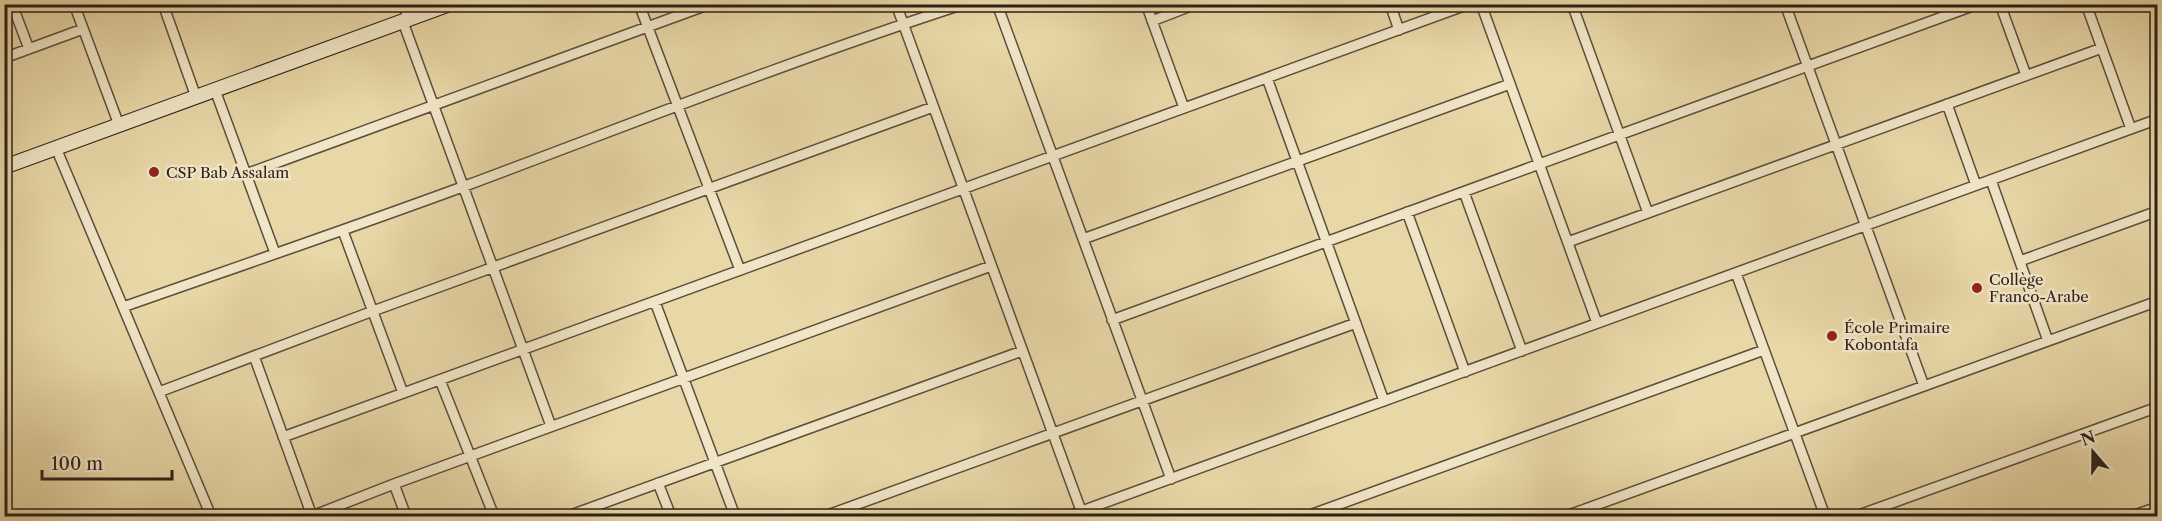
<svg xmlns="http://www.w3.org/2000/svg" width="2162" height="521" font-family="'Libre Caslon Text',serif">
<style>
.lines{fill:none;stroke-linecap:round;stroke-linejoin:round}
.street-casing{stroke:#5c4e3c;stroke-width:12}
.secondary-casing{stroke:#2d2019;stroke-width:16}
.street{stroke:#f0e5c6;stroke-width:9}
.secondary{stroke:#f0e5c6;stroke-width:14}
.poi-dot{fill:#8f2418;stroke:#f0e5c6;stroke-width:2}
.labels{text-anchor:middle;dominant-baseline:central;stroke-width:5;stroke-linejoin:round;paint-order:stroke}
.poi-label{font-size:15px;fill:#2d2019;stroke:#f0e5c6;text-anchor:start}
</style>
<rect width="100%" height="100%" fill="#e8d7a7"/>
<filter id="stains"><feTurbulence type="fractalNoise" baseFrequency=".00333" numOctaves="4"/><feColorMatrix values="0 0 0 0 .2 0 0 0 0 .09 0 0 0 0 .02 0 0 0 .5 -.17"/></filter>
<radialGradient id="worn" r=".72"><stop offset=".6" stop-color="#630" stop-opacity="0"/><stop offset="1" stop-color="#630" stop-opacity=".3"/></radialGradient>
<g class="lines">
<defs>
<path id="street" d="M12,4L29,49
M74,4L119,125
M163,4L196,97
M403,4L409,20
M639,4L740,270
M896,4L1083,516
M997,4L1171,479
M1146,4L1184,108
M1390,4L1399,30
M1481,4L1597,323
M1572,4L1648,213
M1785,4L1924,386
M2000,4L2026,75
M2086,4L2131,129
M1152,21L1196,4
M403,22L551,426
M4,58L83,29
M1267,78L1384,401
M215,90L275,253
M1947,104L1976,185
M56,148L211,516
M246,174L710,4
M1991,180L2048,341
M1464,192L1522,351
M1407,212L1465,372
M343,231L403,393
M1083,239L1510,84
M1568,242L2102,48
M2020,261L2158,211
M1736,273L1825,516
M655,302L735,516
M123,307C237,267 351,228 465,186C631,124 795,59 964,4
M1112,320L1978,4
M254,356L312,516
M440,380L494,516
M159,392L373,311L933,107
M283,437L1469,4
M658,483L671,516
M394,484L406,516
M312,516L394,484L991,266
M568,516L1022,351
M825,516L1356,323
M1068,516L2158,119
M1307,516L1764,350
M1566,516L2158,301
M1856,516L2158,407
M2131,516L2158,507"/>
<path id="secondary" d="M4,167L450,4"/>
</defs>
<use href="#street" class="street-casing"/>
<use href="#secondary" class="secondary-casing"/>
<use href="#street" class="street"/>
<use href="#secondary" class="secondary"/>
</g>
<g class="poi-dot">
<circle cx="154" cy="172" r="6"/>
<circle cx="1977" cy="288" r="6"/>
<circle cx="1832" cy="336" r="6"/>
</g>
<g class="labels">
<g class="poi-label">
<text x="166" y="172">CSP Bab Assalam</text>
<text x="1989" y="279">Collège<tspan x="1989" dy="17">Franco-Arabe</tspan></text>
<text x="1844" y="327">École Primaire<tspan x="1844" dy="17">Kobontafa</tspan></text>
</g>
</g>
<rect width="2162" height="521" fill="none" stroke="#e8d7a7" stroke-width="24"/>
<rect x="6" y="6" width="2150" height="509" fill="none" stroke="#2d2019" stroke-width="3"/>
<rect x="12" y="12" width="2138" height="497" fill="none" stroke="#2d2019" stroke-width="1.5"/>
<g transform="translate(2093 452) rotate(340)" stroke="#f0e5c6" stroke-width="4.5" paint-order="stroke">
<path d="M0-4.5L10 22L0 15L-10 22Z" fill="#2d2019"/>
<text y="-9" font-size="16" font-weight="bold" text-anchor="middle" fill="#2d2019">N</text>
</g>
<path d="M42 470v9h130v-9" fill="none" stroke="#2d2019" stroke-width="3"/>
<text x="51" y="470" font-size="18" fill="#2d2019" stroke="#f0e5c6" stroke-width="4.5" paint-order="stroke">100 m</text>
<rect width="100%" height="100%" filter="url(#stains)"/>
<rect width="100%" height="100%" fill="url(#worn)"/>
</svg>
